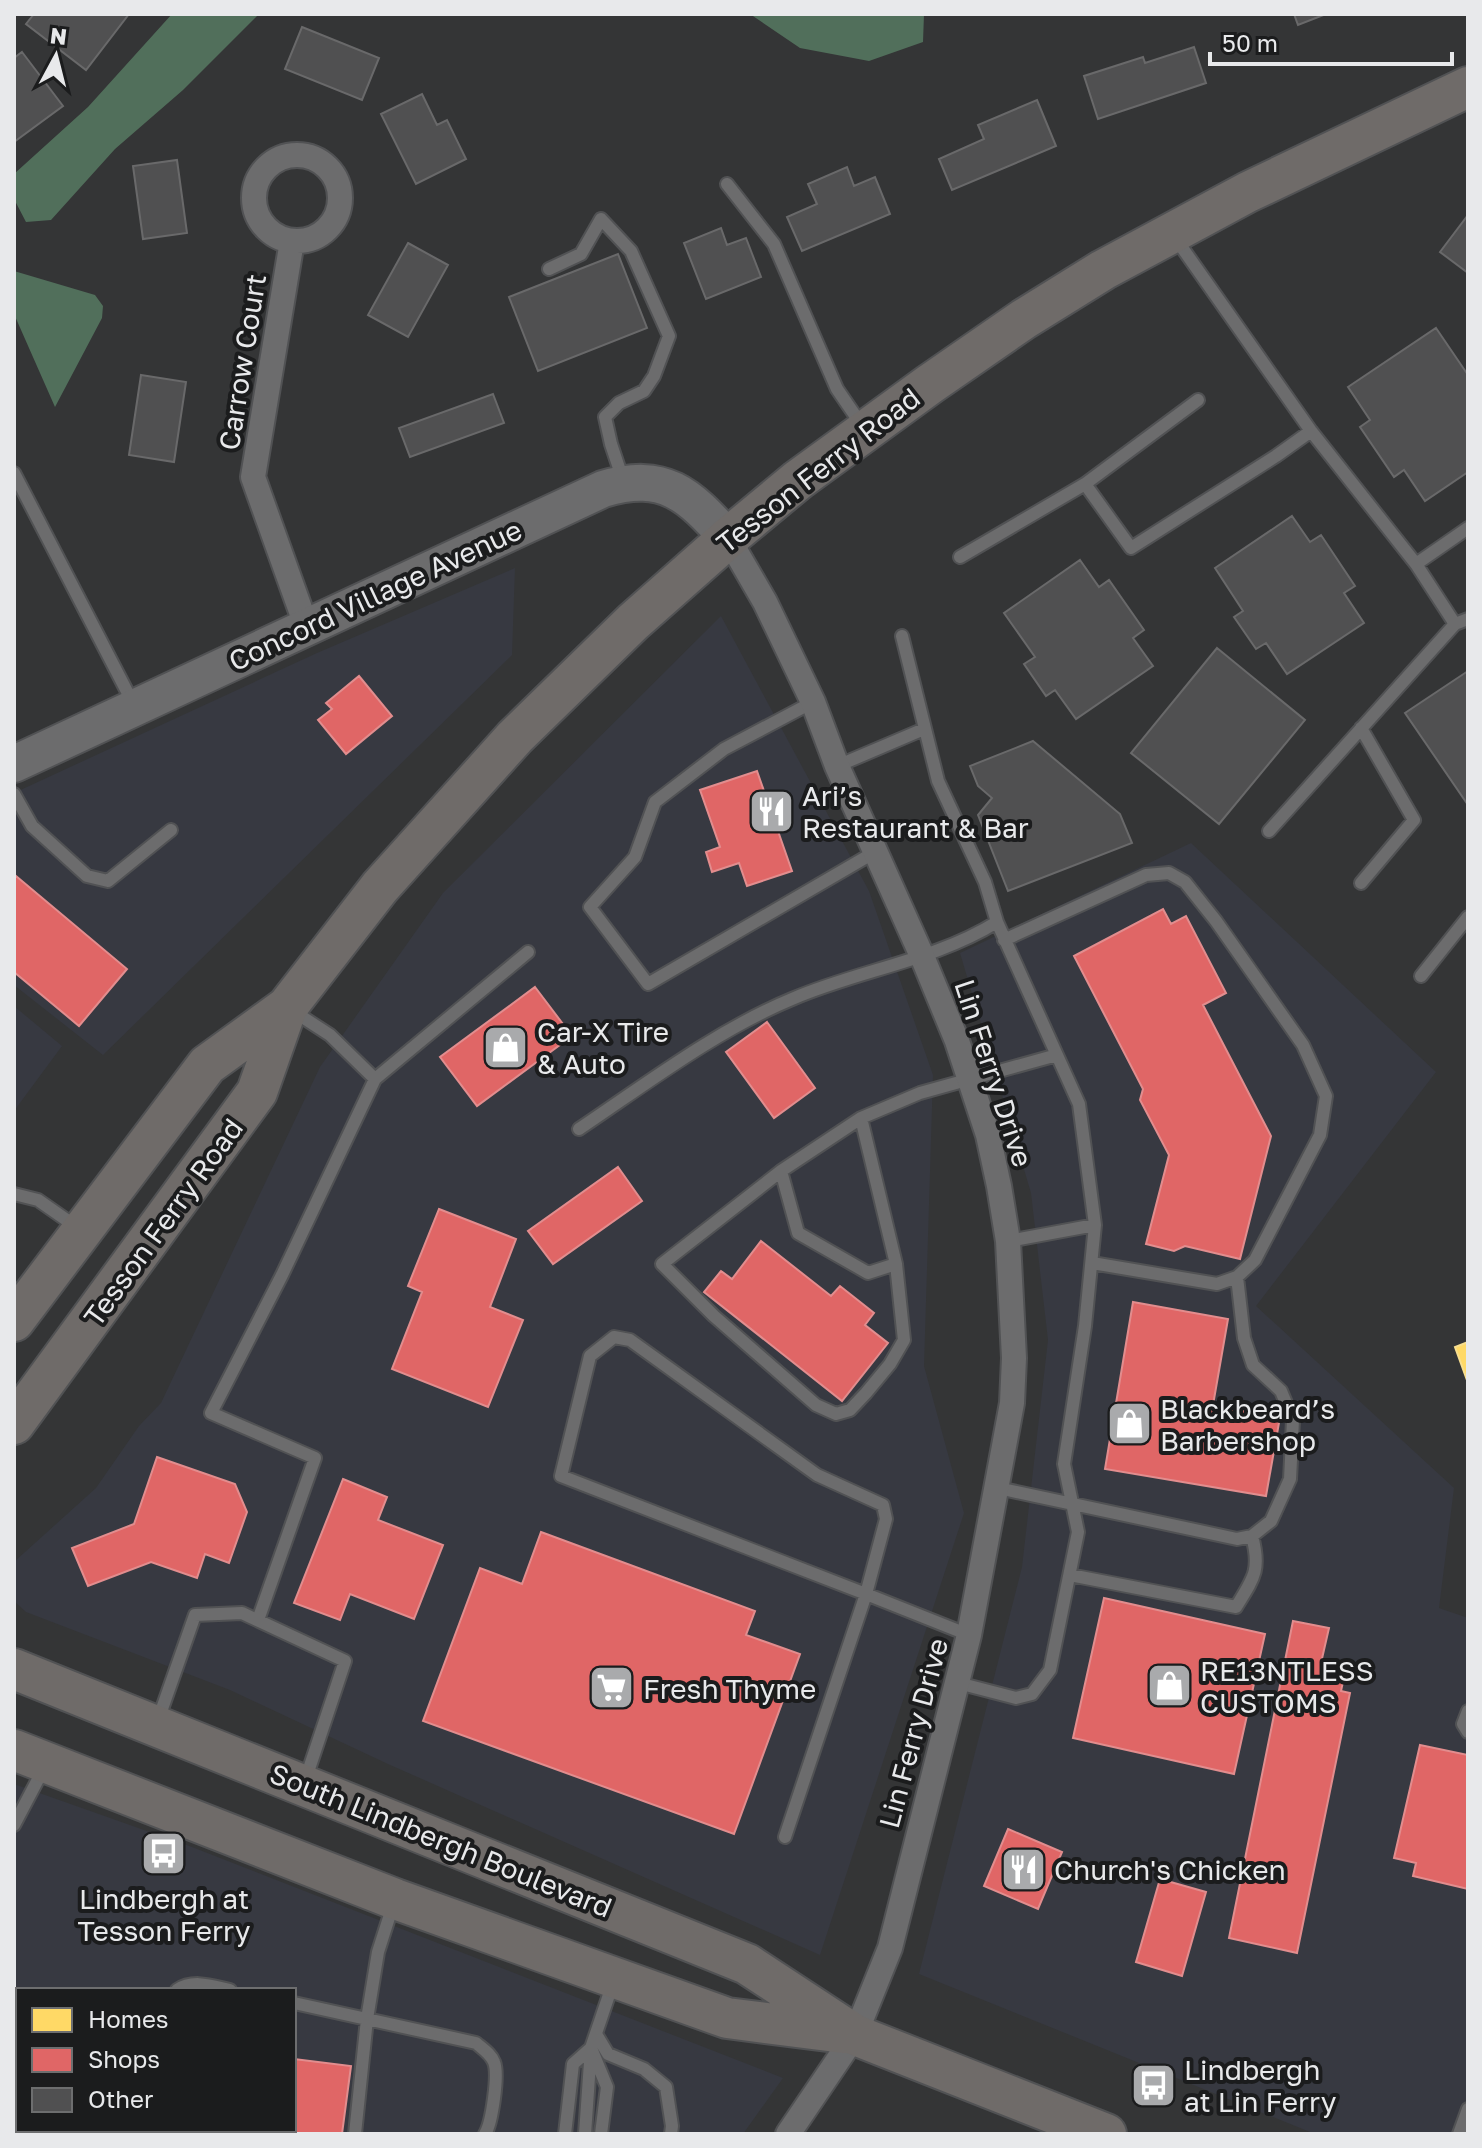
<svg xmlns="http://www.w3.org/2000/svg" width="1482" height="2148" font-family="'Golos Text',sans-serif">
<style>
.built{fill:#373941;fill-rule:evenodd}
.forest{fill:#516f5b}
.homes{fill:#ffd966;stroke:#f8de8e;stroke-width:2}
.shops{fill:#e06666;stroke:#e28d8e;stroke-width:2}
.building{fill:#505051;stroke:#69696a;stroke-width:2}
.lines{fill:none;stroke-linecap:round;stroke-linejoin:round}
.lane-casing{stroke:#515254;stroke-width:16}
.street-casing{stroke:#515254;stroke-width:28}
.secondary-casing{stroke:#515254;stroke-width:40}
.primary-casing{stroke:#515254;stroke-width:44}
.lane{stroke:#6c6c6d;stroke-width:12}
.street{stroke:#6c6c6d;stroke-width:24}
.secondary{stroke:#6c6c6d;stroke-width:36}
.primary{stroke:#6f6b69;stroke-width:40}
.labels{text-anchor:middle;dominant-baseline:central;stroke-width:8;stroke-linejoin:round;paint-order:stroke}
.street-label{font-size:28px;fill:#e8e9eb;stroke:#1b1c1d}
.poi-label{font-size:28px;fill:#e8e9eb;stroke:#1b1c1d;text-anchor:start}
</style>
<rect width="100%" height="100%" fill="#343536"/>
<path class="built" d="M515,568L512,655L103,1055L14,985V793L317,653Z
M721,616L869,891L933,1075L924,1366L964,1513L820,1955L388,1764L230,1690L26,1612L14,1601V1562L96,1488L139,1426L161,1403L320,1067L443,893Z
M1191,843L1436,1072L1256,1306L1454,1488L1439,1608L1468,1618V2134H1315L919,1974L1022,1567L1048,1340L1031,1193L960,953Z
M14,1006L62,1046L14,1111Z
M14,1784L192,1847L783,2078L743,2134H14ZM18,1990H294V2130H18Z"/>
<path class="forest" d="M172,14H259L183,90L115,149L51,220L26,222L14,199V174L88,107Z
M750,14H924L923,42L869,61L800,48Z
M14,271L95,295L103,306L102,318L55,407L14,314Z"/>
<path class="homes" d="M1468,1342V1383L1455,1347Z"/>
<path class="shops" d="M359,676L392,716L346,754L318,720L332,709L326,703Z
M757,771L792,871L747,886L739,863L712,872L706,852L720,847L700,790Z
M16,876L127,969L79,1026L14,972V879Z
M1163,909L1171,924L1186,916L1226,993L1203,1005L1271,1136L1240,1259L1185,1246L1174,1251L1146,1244L1169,1155L1140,1100L1143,1089L1074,956Z
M535,987L572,1036L477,1106L440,1057Z
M767,1022L815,1088L774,1118L726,1052Z
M618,1167L642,1201L553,1264L528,1231Z
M439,1209L516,1239L490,1307L523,1320L488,1407L392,1369L422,1292L408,1286Z
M761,1241L831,1296L840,1286L874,1313L865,1325L888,1343L842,1401L704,1292L721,1271L732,1279Z
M1133,1302L1228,1319L1213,1405L1280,1417L1266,1496L1105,1469Z
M157,1457L235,1484L247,1512L229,1563L205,1554L197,1578L151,1562L88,1586L72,1548L134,1524Z
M343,1479L387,1497L378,1520L443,1545L414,1619L350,1594L340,1620L294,1603Z
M541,1532L755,1611L746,1635L800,1654L734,1834L423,1721L480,1568L522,1584Z
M1104,1598L1265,1634L1234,1774L1073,1738Z
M1293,1621L1329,1628L1321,1663L1346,1668L1341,1691L1350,1693L1297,1953L1229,1938Z
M1420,1745L1468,1755V1889L1413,1876L1416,1863L1394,1858Z
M1008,1829L1062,1852L1038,1909L984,1886Z
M1160,1879L1206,1892L1182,1976L1136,1962Z
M294,2059L351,2066L342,2134H190V2130H294Z"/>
<path class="building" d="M34,14H129L86,70L26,24Z
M1294,14H1326L1298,25Z
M302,27L379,58L362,100L285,69Z
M1194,47L1206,83L1098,119L1084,76L1143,57L1145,63Z
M22,52L63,106L14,142V58Z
M422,94L437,125L447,120L466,159L416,184L381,114Z
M1037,100L1056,146L952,190L939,159L984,139L978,125Z
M177,160L187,233L143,239L133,166Z
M847,167L854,186L875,177L890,214L802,251L787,217L817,204L808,184Z
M1468,215V273L1440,252Z
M721,228L727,245L746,238L761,277L706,299L684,243Z
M408,243L448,265L408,337L368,315Z
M618,254L647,328L538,371L509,297Z
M1436,328L1468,375V472L1425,501L1404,470L1394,477L1360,427L1370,420L1348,387Z
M141,375L186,382L174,462L129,455Z
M493,394L504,423L410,457L399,428Z
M1292,516L1310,542L1321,535L1355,586L1344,593L1364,623L1287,674L1266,643L1256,649L1234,617L1243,611L1215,568Z
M1080,560L1099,587L1109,580L1144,630L1133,638L1153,666L1076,719L1055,690L1046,696L1024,664L1035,657L1004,613Z
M1217,648L1305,720L1219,824L1131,753Z
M1468,671V805L1405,713Z
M1033,741L1120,814L1132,843L1008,891L978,815L992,798L978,786L970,766Z"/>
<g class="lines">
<defs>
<path id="lane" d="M727,184L774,244L837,389L863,427
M1176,239L1311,431L1416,564L1455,624
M549,269L581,254L601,219L631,251L669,336L654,376L644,391L619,403L605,417L611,444L623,480
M1198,400L1085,484L1131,548L1276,456L1311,431
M14,473L134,705
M960,557L1085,484
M1416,564L1468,528
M813,702L724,749L655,802L635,857L590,907L648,984L875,852
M1361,728L1414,820L1361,883
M837,766L924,729
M14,794L32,826L87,876L108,881L171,830
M1269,831L1455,624L1468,619
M1004,940L1146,875L1169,873L1185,882L1216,921L1303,1045L1326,1096L1320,1135L1255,1260L1237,1277L1217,1284L1092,1263
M1421,976L1468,917
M375,1079L528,952
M861,1118L896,1264L868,1273L798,1233L781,1171L861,1118L920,1093L1057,1055
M579,1129C646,1084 717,1030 792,999C859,970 934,961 997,922L985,882L938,781L902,636
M781,1171L662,1264L714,1316L816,1405L836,1414L850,1410L866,1393L890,1364L904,1340L896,1264
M14,1194L38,1200L78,1228
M1008,1241L1095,1225
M998,1488L1237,1539L1252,1536L1271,1521L1290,1479L1293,1420L1281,1391L1253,1365L1244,1338L1237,1277
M1070,1575L1236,1607C1254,1578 1261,1570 1252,1536
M258,1620L315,1458L211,1413L282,1275L375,1079L330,1035L293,1011
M958,1683L1016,1698L1032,1694L1050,1670L1078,1532L1064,1464L1085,1326L1095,1225L1079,1104L997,922
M1468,1711L1463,1724L1468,1732
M157,1723L195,1615L242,1613L345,1661L305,1781
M14,1825L44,1768
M785,1837L866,1594L886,1519L883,1505L817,1475L630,1340L614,1337L590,1356L561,1476L866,1594L969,1635
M177,1990C193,1979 212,1986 230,1990
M294,2003L476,2043C483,2049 491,2054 494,2062C499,2074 492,2123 485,2134
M596,2034L608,2054L644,2069L666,2087L672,2126L671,2134
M152,2134L153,2130
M355,2134L367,2019L378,1952L394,1902
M565,2134L573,2064L591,2048L607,2087L601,2134
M585,2134L591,2048L613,1983
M1459,2134L1468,2109"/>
<path id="street" d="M254 198a43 43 0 1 1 86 0a43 43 0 1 1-86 0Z
M292,241L253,477L307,628
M728,538L765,602L813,702L837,766L922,956L957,1041L988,1135L999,1186L1008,1241L1014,1358L1012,1403L969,1635L890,1948L855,2035L788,2134"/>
<path id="secondary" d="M14,764L603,489C665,471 688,494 728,538"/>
<path id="primary" d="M14,1321L207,1065L287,1007L380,887L515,737L633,622L728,538L798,480L930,384L1024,319L1103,270L1248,192L1468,87
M14,1424L257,1092L287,1007
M14,1669L747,1964L855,2035L1106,2134
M14,1750L395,1899L727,2018L844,2033"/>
</defs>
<use href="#lane" class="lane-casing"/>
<use href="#street" class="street-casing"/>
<use href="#secondary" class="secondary-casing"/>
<use href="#primary" class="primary-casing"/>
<use href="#lane" class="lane"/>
<use href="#street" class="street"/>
<use href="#secondary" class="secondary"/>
<use href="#primary" class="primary"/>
</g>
<defs>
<symbol id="restaurant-square" viewBox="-11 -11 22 22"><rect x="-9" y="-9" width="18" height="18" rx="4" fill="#a9aaac" stroke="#1b1c1d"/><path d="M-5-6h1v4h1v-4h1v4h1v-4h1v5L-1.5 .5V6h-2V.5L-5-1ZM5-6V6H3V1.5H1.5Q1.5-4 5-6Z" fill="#fff"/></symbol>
<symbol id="shop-square" viewBox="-11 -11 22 22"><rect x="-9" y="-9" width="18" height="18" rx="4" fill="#a9aaac" stroke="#1b1c1d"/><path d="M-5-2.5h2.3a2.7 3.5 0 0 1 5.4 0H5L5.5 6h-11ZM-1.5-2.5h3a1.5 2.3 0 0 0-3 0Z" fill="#fff"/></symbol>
<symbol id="supermarket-square" viewBox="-11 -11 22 22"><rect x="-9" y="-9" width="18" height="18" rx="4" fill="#a9aaac" stroke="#1b1c1d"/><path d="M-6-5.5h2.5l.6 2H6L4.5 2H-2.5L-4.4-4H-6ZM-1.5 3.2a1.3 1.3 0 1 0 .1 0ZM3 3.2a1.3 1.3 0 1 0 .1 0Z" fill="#fff"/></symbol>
<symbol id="bus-square" viewBox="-11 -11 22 22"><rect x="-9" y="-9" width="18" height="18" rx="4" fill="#a9aaac" stroke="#1b1c1d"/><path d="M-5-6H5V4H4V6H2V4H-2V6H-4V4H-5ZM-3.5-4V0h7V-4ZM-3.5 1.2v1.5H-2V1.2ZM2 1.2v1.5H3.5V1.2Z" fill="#fff"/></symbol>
</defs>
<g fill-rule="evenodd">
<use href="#restaurant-square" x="746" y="786" width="51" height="51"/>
<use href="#shop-square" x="480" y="1022" width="51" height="51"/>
<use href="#shop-square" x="1104" y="1398" width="51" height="51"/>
<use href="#shop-square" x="1144" y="1660" width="51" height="51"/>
<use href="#supermarket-square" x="586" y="1662" width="51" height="51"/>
<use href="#bus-square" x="138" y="1828" width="51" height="51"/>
<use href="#restaurant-square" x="998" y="1844" width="51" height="51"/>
<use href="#bus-square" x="1128" y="2060" width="51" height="51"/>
</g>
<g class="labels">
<g class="street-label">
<text transform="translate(242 362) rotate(-81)">Carrow Court</text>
<text transform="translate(818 470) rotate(-38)">Tesson Ferry Road</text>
<text transform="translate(375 595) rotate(-25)">Concord Village Avenue</text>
<text transform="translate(994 1073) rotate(72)">Lin Ferry Drive</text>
<text transform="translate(163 1222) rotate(-54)">Tesson Ferry Road</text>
<text transform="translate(913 1733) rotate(-75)">Lin Ferry Drive</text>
<text transform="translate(441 1840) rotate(22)">South Lindbergh Boulevard</text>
</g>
<g class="poi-label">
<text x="802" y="795">Ari’s<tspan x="802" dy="32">Restaurant &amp; Bar</tspan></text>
<text x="537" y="1031">Car-X Tire<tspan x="537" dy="32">&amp; Auto</tspan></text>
<text x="1160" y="1408">Blackbeard’s<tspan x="1160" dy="32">Barbershop</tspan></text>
<text x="1200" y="1670">RE13NTLESS<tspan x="1200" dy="32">CUSTOMS</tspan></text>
<text x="643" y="1688">Fresh Thyme</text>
<text x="1054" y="1869">Church's Chicken</text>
<text x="164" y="1898" text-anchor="middle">Lindbergh at<tspan x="164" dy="32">Tesson Ferry</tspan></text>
<text x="1184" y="2069">Lindbergh<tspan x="1184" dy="32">at Lin Ferry</tspan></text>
</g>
</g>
<rect width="1482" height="2148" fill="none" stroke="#e8e9eb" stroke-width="32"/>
<rect x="16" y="1988" width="280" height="144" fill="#1b1c1d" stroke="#6d6e6f" stroke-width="2"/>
<rect x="32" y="2008" width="40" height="24" fill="#ffd966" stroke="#6d6e6f" stroke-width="2"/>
<text x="88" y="2028" font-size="24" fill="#e8e9eb">Homes</text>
<rect x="32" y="2048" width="40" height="24" fill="#e06666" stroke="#6d6e6f" stroke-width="2"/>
<text x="88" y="2068" font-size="24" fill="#e8e9eb">Shops</text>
<rect x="32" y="2088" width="40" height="24" fill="#505051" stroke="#6d6e6f" stroke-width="2"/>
<text x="88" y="2108" font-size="24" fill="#e8e9eb">Other</text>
<g transform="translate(56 56) rotate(7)" stroke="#1b1c1d" stroke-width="6" paint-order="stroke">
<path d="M0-6L14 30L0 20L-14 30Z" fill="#e8e9eb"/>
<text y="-12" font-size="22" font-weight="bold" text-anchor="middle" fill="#e8e9eb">N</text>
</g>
<path d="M1210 52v12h242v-12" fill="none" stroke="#e8e9eb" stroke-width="4"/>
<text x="1222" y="52" font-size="24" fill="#e8e9eb" stroke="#1b1c1d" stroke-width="6" paint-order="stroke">50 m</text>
</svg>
